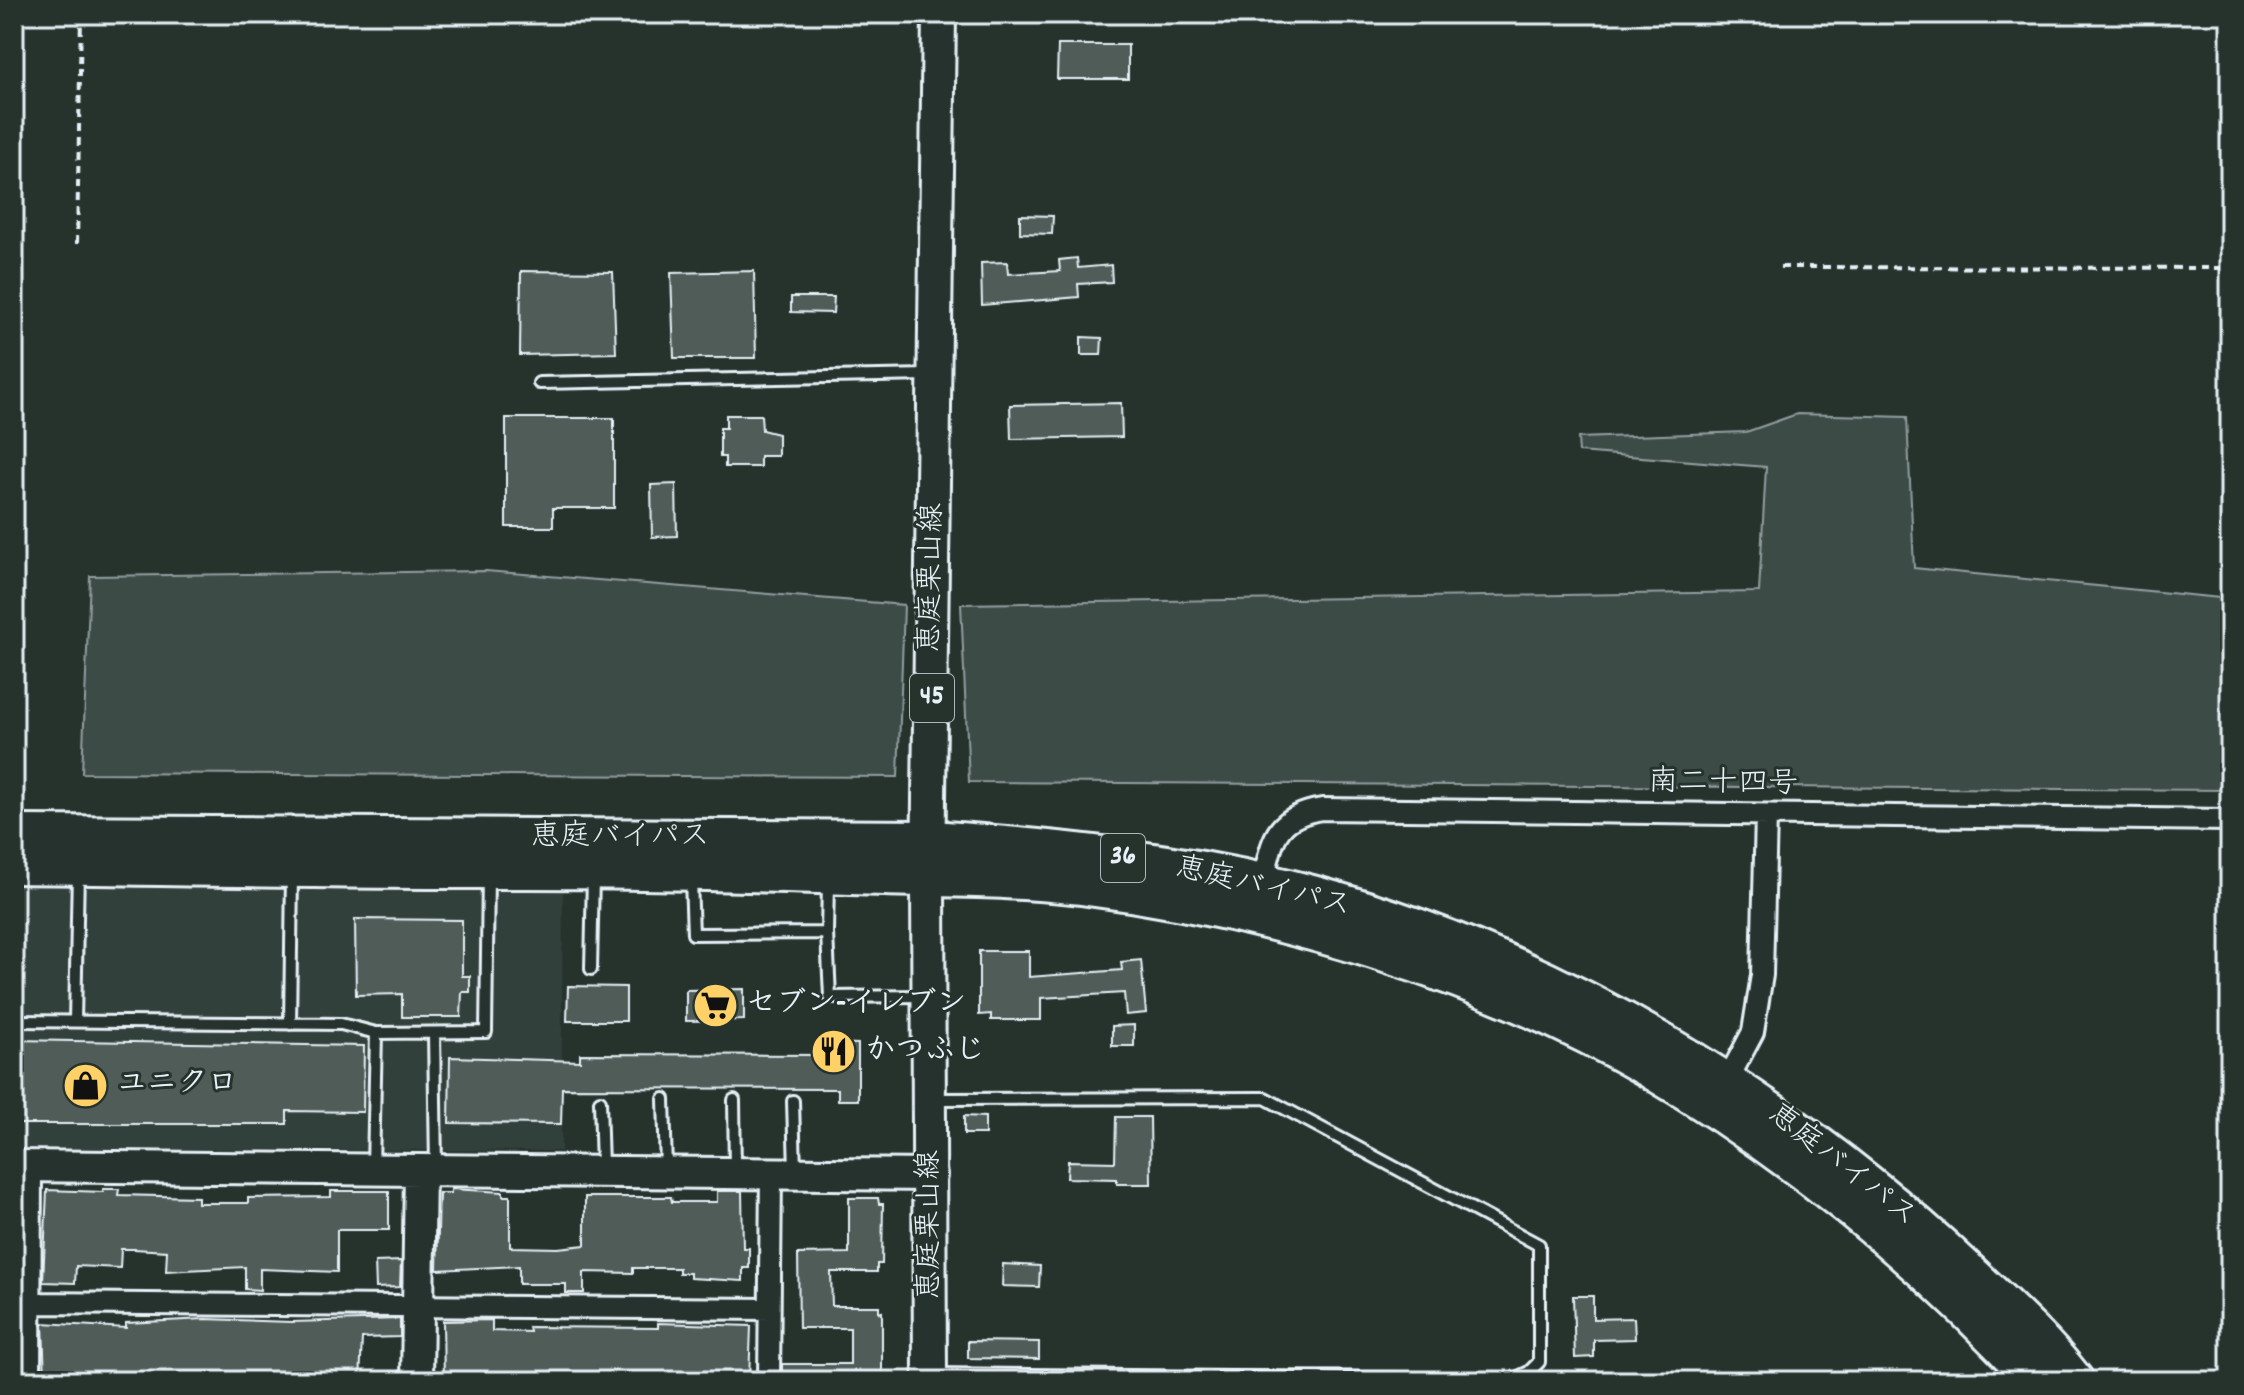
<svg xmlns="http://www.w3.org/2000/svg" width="2244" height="1395" font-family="Dekko,'Klee One',sans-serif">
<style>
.built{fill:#333f3a}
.green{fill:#3e4b47;stroke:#939ea0;stroke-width:2}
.building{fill:#505c59;stroke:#e8f1f8;stroke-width:2}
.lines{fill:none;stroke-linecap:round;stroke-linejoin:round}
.lane-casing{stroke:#e8f1f8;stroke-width:16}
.street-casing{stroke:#e8f1f8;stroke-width:26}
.secondary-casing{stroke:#e8f1f8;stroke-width:36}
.primary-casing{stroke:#e8f1f8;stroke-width:38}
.highway-casing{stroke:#e8f1f8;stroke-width:44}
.path{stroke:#e8f1f8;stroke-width:4;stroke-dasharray:8 6;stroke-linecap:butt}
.lane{stroke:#26332d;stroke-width:10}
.street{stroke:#26332d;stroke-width:20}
.secondary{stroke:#26332d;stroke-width:30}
.primary{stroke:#26332d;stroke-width:32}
.highway{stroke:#26332d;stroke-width:38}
.labels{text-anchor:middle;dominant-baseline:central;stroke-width:6;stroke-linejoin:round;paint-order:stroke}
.shield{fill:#26332d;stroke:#aeb8bb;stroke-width:2}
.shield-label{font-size:28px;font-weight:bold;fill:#e8f1f8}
.street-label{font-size:30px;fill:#e8f1f8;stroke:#26332d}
.poi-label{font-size:30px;font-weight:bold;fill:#e8f1f8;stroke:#26332d;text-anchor:start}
</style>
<rect width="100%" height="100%" fill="#26332d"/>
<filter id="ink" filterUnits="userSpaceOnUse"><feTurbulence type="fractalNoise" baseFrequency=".0125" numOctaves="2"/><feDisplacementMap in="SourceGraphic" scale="16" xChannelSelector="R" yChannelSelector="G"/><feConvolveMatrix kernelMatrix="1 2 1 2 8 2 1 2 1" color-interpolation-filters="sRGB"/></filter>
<g filter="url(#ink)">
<path class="built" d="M14,882L563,885L561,1151L14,1148Z"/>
<path class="green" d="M1797,414L1907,417L1914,568L2230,599V790L969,782L961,604L1759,592L1766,467L1579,452L1578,438L1746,432Z
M486,571L904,605L898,777L82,773L90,576Z"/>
<path class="building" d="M1058,45H1128V79H1057Z
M1020,215L1053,216L1052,234L1020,233Z
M1077,258L1078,268L1111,265L1112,282L1078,284L1079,297L982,305L981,263L1007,262L1008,274L1060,271L1059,260Z
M521,271L613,272L616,353L520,355Z
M754,271L756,358H674L671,273Z
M791,297H834L833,313L791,312Z
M1081,337L1102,338L1101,355H1081Z
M1121,403L1122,437L1011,439L1010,405Z
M726,415H761L762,430L778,434V456H760V467H725V457H720V428H726Z
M506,418H614V508H553V527H506Z
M676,484L677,536L652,537L651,485Z
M355,919L462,920V976H470V992H462L461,1017H402V994L356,995Z
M979,951H1029V977L1122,970L1121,962L1141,960L1146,1013L1126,1015L1124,993L1041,998V1020H991V1014L979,1015Z
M568,986L626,987V1021H567Z
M744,989V1020L686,1021V990Z
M1134,1025V1046H1112V1026Z
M14,1040L364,1046L363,1112L287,1111V1124H14Z
M830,1043L858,1044V1100H838V1089L562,1088L561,1124L449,1123L450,1057L580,1061V1054L830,1055Z
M964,1116L985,1117V1134H964Z
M1116,1117H1150L1151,1184H1117V1179L1067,1178L1068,1161L1115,1162Z
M103,1189H119L118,1195L198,1197V1203H248V1198L331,1197V1191H389V1230H337V1272L260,1269V1290L245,1289V1267L166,1271L167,1251L134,1249H121L120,1268L76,1266L75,1283L43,1282L47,1190L103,1192Z
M451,1189L503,1192V1196H510V1247L558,1248L585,1245V1197H671L672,1202H717V1191H742L743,1248H749V1268H743V1281L690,1278V1273H679V1268H633V1273L584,1272V1293H566V1284H519V1266L437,1270L439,1193H451Z
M849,1198H878L879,1204H883L882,1264H877V1272H831L832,1306H879V1313L882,1312V1373H878V1381H782V1364H850V1328H799L798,1254L849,1253Z
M401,1261L400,1287L376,1288L375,1262Z
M1003,1264L1040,1266L1039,1287L1002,1286Z
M1573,1296H1593V1319L1634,1318L1635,1339L1594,1340V1357L1575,1358Z
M205,1319L291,1322L400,1319V1337L362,1338L360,1381H45L43,1323L126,1328V1323Z
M492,1320V1331L530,1332L529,1327L658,1328V1323L751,1326L749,1381H444L443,1321Z
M968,1341L1039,1342V1359L968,1358Z"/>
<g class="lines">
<defs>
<path id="lane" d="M539,383L929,375
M691,880L693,934L827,933L828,881
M827,933L830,997L923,996
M591,969L593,875
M14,1021L341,1024L376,1033L486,1032L488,875
M75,1021L78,870
M290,1024L292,873
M434,1033L436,1168
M664,1099L666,1169
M933,1099L1265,1098L1539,1245V1362L1529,1372L1512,1380L933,1374
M734,1100L735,1170
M600,1101L602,1167
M793,1101L795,1171
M373,1167L376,1033"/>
<path id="street" d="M1262,884C1273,842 1272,817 1322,809L2230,820
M1727,1081L1753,1032L1762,975L1766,815
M30,1303L769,1309
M30,1381L31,1167
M769,1381L771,1173"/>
<path id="secondary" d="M14,1166L931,1175
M417,1381L420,1170"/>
<path id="primary" d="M930,1381L928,877L939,14"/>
<path id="highway" d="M14,835L930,840C1059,849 1187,862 1312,895C1554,960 1789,1102 1969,1273C2006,1308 2043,1341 2074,1381
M14,864C185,866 355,870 526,869C646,869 765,872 885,876C950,878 1016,877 1081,885C1270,909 1483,971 1648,1067C1788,1149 1927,1261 2036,1381"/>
</defs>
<use href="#lane" class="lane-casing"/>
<use href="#street" class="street-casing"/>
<use href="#secondary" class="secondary-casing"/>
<use href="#primary" class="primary-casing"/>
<use href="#highway" class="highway-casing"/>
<path class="path" d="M77,244L81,14
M1780,267L2230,268"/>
<use href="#lane" class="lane"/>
<use href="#street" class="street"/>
<use href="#secondary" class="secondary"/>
<use href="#primary" class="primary"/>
<use href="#highway" class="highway"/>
</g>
</g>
<defs>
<symbol id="supermarket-disc" viewBox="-11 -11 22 22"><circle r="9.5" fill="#ffd166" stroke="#26332d"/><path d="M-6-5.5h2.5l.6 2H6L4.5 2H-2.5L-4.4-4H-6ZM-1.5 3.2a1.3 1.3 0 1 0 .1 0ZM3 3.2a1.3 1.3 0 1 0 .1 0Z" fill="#111"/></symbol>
<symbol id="restaurant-disc" viewBox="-11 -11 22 22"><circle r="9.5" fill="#ffd166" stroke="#26332d"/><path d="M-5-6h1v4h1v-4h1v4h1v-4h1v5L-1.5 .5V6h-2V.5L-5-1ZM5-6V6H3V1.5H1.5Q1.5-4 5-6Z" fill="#111"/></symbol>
<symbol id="shop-disc" viewBox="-11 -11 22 22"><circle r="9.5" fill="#ffd166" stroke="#26332d"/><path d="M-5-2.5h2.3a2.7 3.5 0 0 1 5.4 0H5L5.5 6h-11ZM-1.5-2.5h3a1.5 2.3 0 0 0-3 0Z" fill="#111"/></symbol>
</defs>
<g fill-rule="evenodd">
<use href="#supermarket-disc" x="690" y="980" width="51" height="51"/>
<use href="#restaurant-disc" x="808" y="1026" width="51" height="51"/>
<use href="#shop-disc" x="60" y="1060" width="51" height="51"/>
</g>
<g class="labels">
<g class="shield">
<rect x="910" y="674" width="44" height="48" rx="6"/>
<rect x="1101" y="834" width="44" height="48" rx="6"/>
</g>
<g class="shield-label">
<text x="932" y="698">45</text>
<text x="1123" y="858">36</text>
</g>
<g class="street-label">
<text transform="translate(933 578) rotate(-89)">恵庭栗山線</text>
<text transform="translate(1723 785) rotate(1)">南二十四号</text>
<text x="620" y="838">恵庭バイパス</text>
<text transform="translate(1263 889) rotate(13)">恵庭バイパス</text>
<text transform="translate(1841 1167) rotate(38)">恵庭バイパス</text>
<text transform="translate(931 1225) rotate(-90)">恵庭栗山線</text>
</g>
<g class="poi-label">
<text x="746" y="1005">セブン-イレブン</text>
<text x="865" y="1052">かつふじ</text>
<text x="117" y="1085">ユニクロ</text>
</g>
</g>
<rect width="2244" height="1395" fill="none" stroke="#26332d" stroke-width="48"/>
<rect x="24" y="24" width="2196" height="1347" fill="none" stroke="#e8f1f8" stroke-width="3" filter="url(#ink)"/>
</svg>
